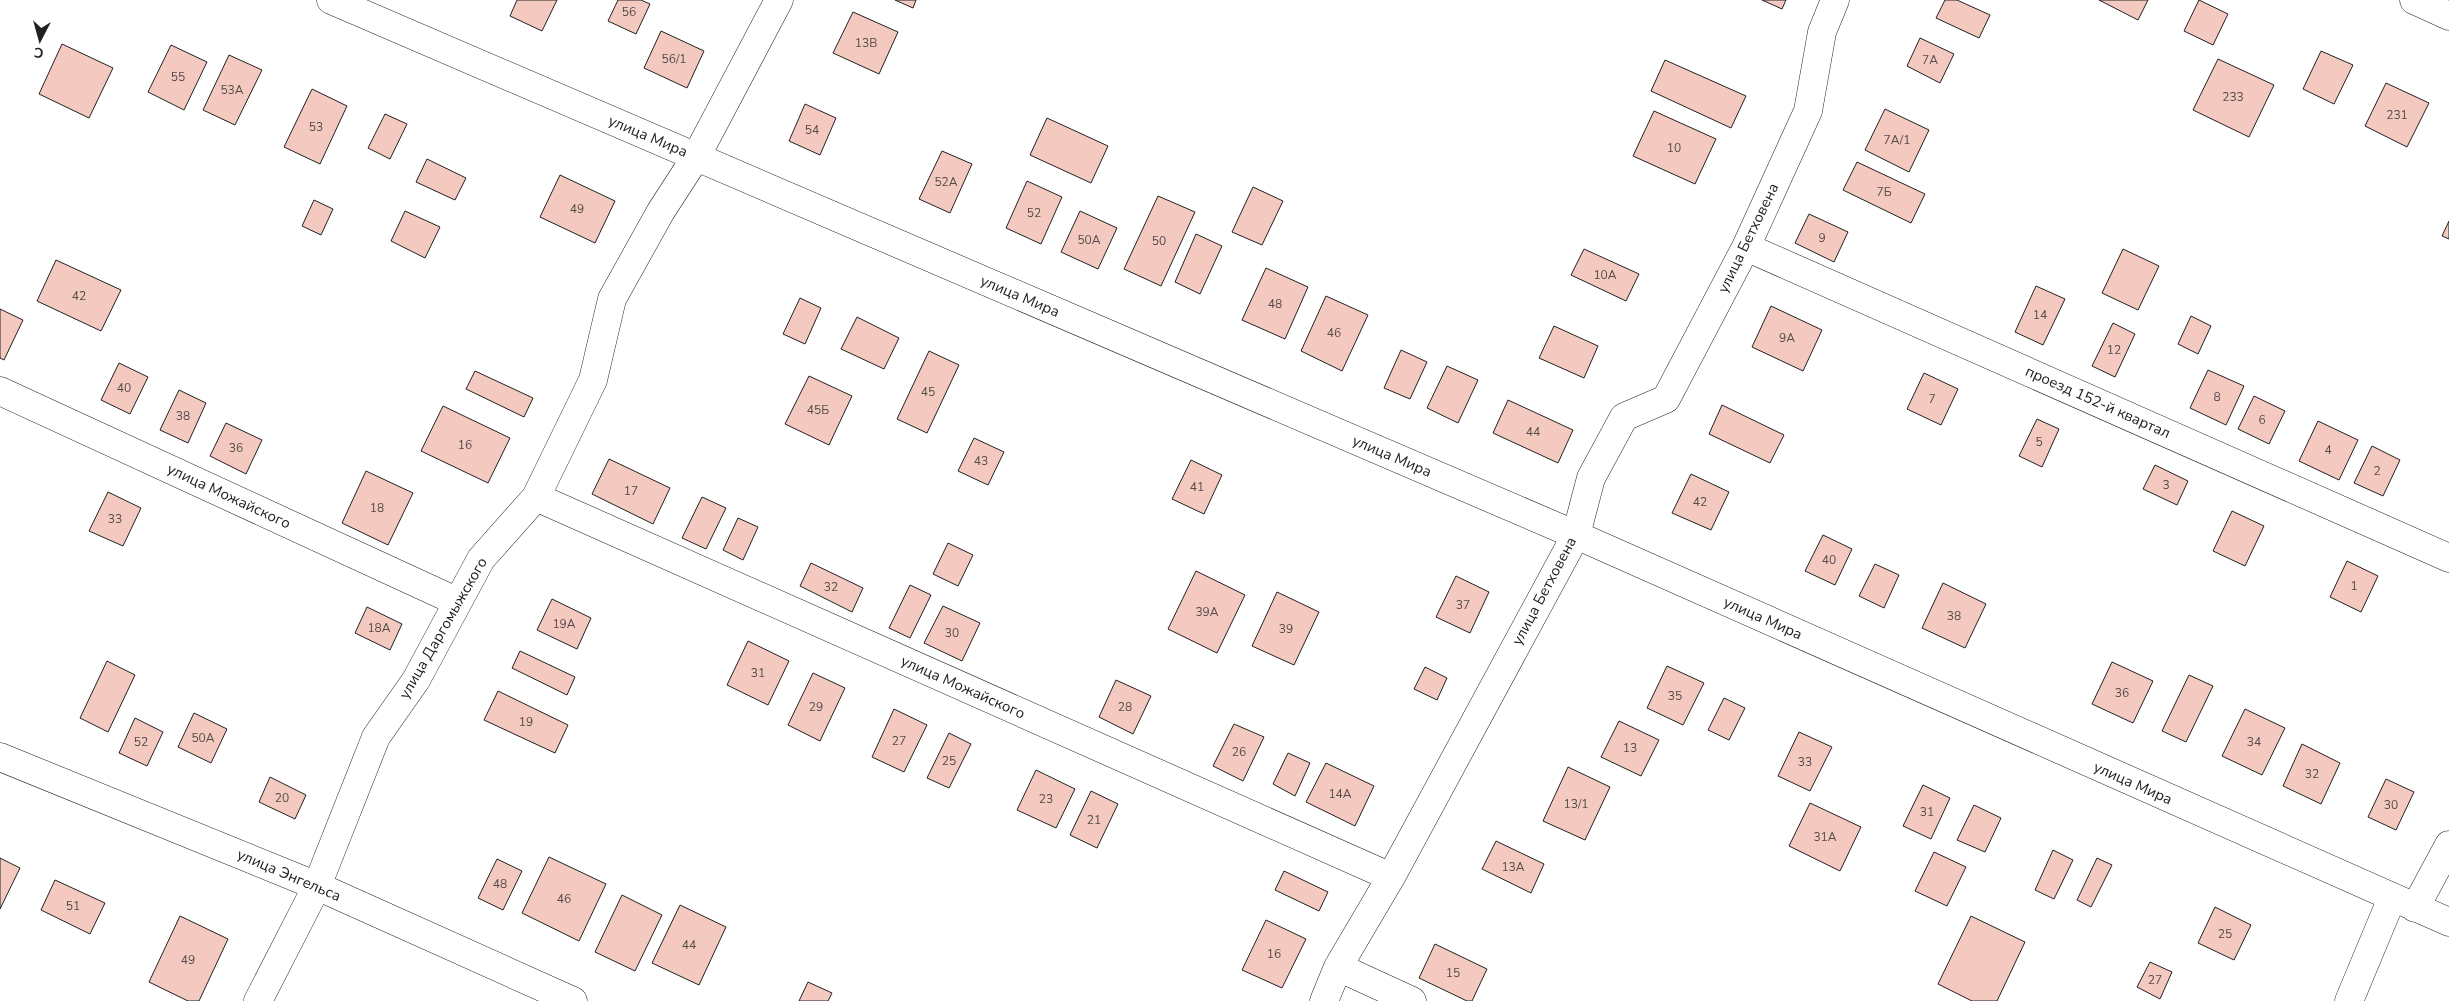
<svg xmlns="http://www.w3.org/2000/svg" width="2449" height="1001" font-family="'Nunito Sans',sans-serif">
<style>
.building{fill:#f3c9c0;stroke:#222}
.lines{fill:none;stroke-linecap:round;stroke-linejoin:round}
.minor-casing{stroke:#222;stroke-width:29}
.minor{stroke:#fff;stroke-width:28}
.labels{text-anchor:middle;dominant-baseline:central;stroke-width:4;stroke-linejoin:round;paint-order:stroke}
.number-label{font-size:12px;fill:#564c4a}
.street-label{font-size:15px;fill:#222;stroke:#fff}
</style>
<rect width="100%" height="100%" fill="#fff"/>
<path class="building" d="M517,0H557L542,31L510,16Z
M618,0H641L650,4L636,34L608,21Z
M895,0H916L913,8Z
M1762,0H1786L1782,9Z
M1945,0H1957L1990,15L1979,38L1936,18Z
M2099,0H2148L2138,20Z
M2199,0L2228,14L2213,45L2184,31Z
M853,12L898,32L879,74L833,53Z
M661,31L704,51L687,88L644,68Z
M1920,38L1954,54L1940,83L1907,66Z
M62,44L113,68L89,118L39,94Z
M171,45L207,62L184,110L148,92Z
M2321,51L2353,65L2334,104L2303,89Z
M229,55L262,70L235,125L203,110Z
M2218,59L2274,85L2249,137L2193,110Z
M1665,60L1746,96L1731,128L1651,91Z
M2386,83L2429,103L2407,147L2365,126Z
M312,89L347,106L320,164L284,147Z
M805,104L836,118L820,155L789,141Z
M1885,109L1929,130L1909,172L1865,150Z
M1654,111L1716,139L1695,184L1633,156Z
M385,114L407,124L390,159L368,148Z
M1047,118L1108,146L1091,183L1030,155Z
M942,151L972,164L950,213L919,199Z
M427,159L466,178L455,200L416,182Z
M1857,162L1925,194L1911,223L1843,190Z
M560,175L615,201L595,243L540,217Z
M1027,181L1062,197L1041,244L1006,228Z
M1253,187L1283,201L1262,245L1232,232Z
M1158,196L1195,212L1161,286L1124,269Z
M314,200L333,209L321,235L302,226Z
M405,211L440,227L425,258L391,241Z
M1080,211L1117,228L1098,269L1061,252Z
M1809,214L1848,232L1834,262L1795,243Z
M2449,221V239L2442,236Z
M1196,234L1222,246L1200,294L1175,282Z
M1584,249L1639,274L1626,301L1571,275Z
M2123,249L2159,266L2138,310L2102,293Z
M56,260L121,290L101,331L37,301Z
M1266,268L1308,287L1285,339L1242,320Z
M2036,286L2065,299L2043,345L2015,332Z
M1326,296L1368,315L1342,371L1301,351Z
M800,298L821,308L805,344L783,334Z
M1771,306L1822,330L1803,371L1752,347Z
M0,309L23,320L4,360L0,358Z
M2191,316L2211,326L2198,354L2178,344Z
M857,317L899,338L884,369L841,349Z
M2113,323L2135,334L2115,377L2092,366Z
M1554,326L1598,346L1584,378L1539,358Z
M1401,350L1427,362L1410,399L1384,388Z
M929,351L959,365L927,433L897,419Z
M119,363L148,377L130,414L101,400Z
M1447,366L1478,380L1458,423L1427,408Z
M2208,370L2244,386L2226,425L2190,408Z
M475,371L533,398L524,417L466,389Z
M1924,373L1958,389L1941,425L1907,409Z
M809,376L852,396L829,445L785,424Z
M179,390L206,403L188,443L160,430Z
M2254,396L2285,411L2269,444L2238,429Z
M1508,400L1573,430L1558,463L1493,433Z
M1722,405L1784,435L1770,463L1709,434Z
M443,406L510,438L488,483L421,451Z
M2037,419L2059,429L2042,467L2019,456Z
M2318,421L2358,440L2339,480L2299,461Z
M226,423L262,440L246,474L210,456Z
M974,438L1004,452L988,485L958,471Z
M2372,446L2400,460L2383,496L2354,483Z
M609,459L670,488L653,524L592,494Z
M1191,460L1222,475L1204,514L1172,499Z
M2155,465L2188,481L2177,505L2143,489Z
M366,471L413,493L388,545L342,523Z
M1691,474L1729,492L1711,530L1672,513Z
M108,492L141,508L123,546L89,531Z
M702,497L726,508L706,549L682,538Z
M2232,511L2264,526L2245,566L2213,551Z
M738,518L758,527L743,560L723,550Z
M1823,535L1852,549L1835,585L1805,571Z
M948,543L973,555L958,586L933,574Z
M2347,561L2378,576L2361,612L2330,597Z
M811,563L863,588L852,612L800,586Z
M1875,564L1899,575L1884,608L1859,596Z
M1196,571L1245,595L1217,653L1168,629Z
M1456,576L1489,592L1470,633L1436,617Z
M1943,583L1986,604L1965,648L1922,628Z
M910,585L931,595L910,638L889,628Z
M1277,592L1319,612L1294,665L1252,646Z
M552,599L591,618L577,649L537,630Z
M943,606L980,623L962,661L924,643Z
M367,607L402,624L390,650L355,633Z
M748,641L789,661L768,705L727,685Z
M520,651L575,677L567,695L512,668Z
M107,661L135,675L108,732L80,718Z
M2112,662L2153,681L2133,723L2092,704Z
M1667,666L1704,683L1683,725L1647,708Z
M1425,667L1447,678L1437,700L1414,689Z
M813,673L845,688L820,741L788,725Z
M2189,675L2213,686L2186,742L2162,731Z
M1116,680L1151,696L1133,734L1099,717Z
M498,691L568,725L555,753L484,720Z
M1724,698L1745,708L1729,740L1708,730Z
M894,709L927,725L904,772L872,757Z
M2245,709L2285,728L2262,775L2222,756Z
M194,713L227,729L211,763L178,747Z
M135,718L163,732L147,766L119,753Z
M1619,721L1659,740L1641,776L1601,757Z
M1234,724L1264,737L1243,781L1213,766Z
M1799,732L1832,747L1810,791L1778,776Z
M949,733L971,744L949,788L927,778Z
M2302,744L2340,763L2321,804L2283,786Z
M1288,753L1310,763L1295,796L1273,784Z
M1326,763L1374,786L1355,826L1306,802Z
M1568,767L1610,787L1585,840L1543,821Z
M1036,770L1075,789L1056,828L1017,810Z
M270,777L306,795L295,819L259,802Z
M2386,779L2414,792L2396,830L2368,817Z
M1923,785L1950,798L1931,839L1903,826Z
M1091,791L1118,804L1097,848L1070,835Z
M1810,803L1861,827L1840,871L1789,846Z
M1974,805L2001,818L1985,852L1957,840Z
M1496,841L1544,864L1531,893L1482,869Z
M2053,850L2073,860L2054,899L2035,890Z
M1934,852L1966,867L1947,906L1915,891Z
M549,857L606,884L579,941L522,913Z
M0,858L20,868L0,909Z
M2097,858L2112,865L2091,907L2077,900Z
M497,859L522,871L503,910L478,898Z
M1284,871L1328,892L1319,911L1275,890Z
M55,880L105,903L90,934L41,910Z
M622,895L662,915L635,971L595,952Z
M680,905L726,927L699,985L652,963Z
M2215,907L2251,925L2234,960L2198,943Z
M180,916L228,939L199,1001H188L149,982Z
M1971,916L2025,942L1997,1001H1972L1938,984Z
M1266,920L1306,939L1282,988L1242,970Z
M1435,944L1487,969L1472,1001H1467L1419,978Z
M2150,962L2172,972L2160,999L2137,987Z
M808,982L832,993L828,1001H799Z"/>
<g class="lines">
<defs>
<path id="minor" d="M331,0L1576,535L2449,922
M2414,0L2449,16
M1746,247L2449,558
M0,391L458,602
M536,497L1391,877
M0,757L317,886L573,1001
M2415,908L2449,845
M1338,967L1412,1001
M258,1001L317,886L376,737L416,680L481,559L536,497L593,380L612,299L661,211L696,157L779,0
M1324,1001L1338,967L1391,877L1576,535L1591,478L1624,417L1666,399L1746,247L1808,111L1822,32L1835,0
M2349,1001L2392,898"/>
</defs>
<use href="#minor" class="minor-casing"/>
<use href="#minor" class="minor"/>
</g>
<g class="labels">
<g class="number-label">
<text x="629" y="12">56</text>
<text x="866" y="43">13В</text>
<text x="674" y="59">56/1</text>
<text x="1930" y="60">7А</text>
<text x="178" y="77">55</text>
<text x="232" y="90">53А</text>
<text x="2233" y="97">233</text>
<text x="2397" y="115">231</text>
<text x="316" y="127">53</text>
<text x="812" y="130">54</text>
<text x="1897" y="140">7А/1</text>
<text x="1674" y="148">10</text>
<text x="946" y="182">52А</text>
<text x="1884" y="192">7Б</text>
<text x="577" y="209">49</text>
<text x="1034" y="213">52</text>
<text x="1822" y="238">9</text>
<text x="1089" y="240">50А</text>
<text x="1159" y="241">50</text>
<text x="1605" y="275">10А</text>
<text x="79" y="296">42</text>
<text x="1275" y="304">48</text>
<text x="2040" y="315">14</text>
<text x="1334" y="333">46</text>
<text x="1787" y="338">9А</text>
<text x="2114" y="350">12</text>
<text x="124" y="388">40</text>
<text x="928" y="392">45</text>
<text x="2217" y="397">8</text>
<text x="1932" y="399">7</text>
<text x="818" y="410">45Б</text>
<text x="183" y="416">38</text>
<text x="2262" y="420">6</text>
<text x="1533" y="432">44</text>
<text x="2039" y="442">5</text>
<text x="465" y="445">16</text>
<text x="236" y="448">36</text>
<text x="2328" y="450">4</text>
<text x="981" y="461">43</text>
<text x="2377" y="471">2</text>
<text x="2166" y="485">3</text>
<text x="1197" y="487">41</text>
<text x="631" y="491">17</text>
<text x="1700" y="502">42</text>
<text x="377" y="508">18</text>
<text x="115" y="519">33</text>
<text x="1829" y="560">40</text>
<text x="2354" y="586">1</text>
<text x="831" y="587">32</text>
<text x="1463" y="605">37</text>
<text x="1207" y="612">39А</text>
<text x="1954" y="616">38</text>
<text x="564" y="624">19А</text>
<text x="379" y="628">18А</text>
<text x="1286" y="629">39</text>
<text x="952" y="633">30</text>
<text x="758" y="673">31</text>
<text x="2122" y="693">36</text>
<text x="1675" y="696">35</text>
<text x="816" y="707">29</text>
<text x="1125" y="707">28</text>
<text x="526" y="722">19</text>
<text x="203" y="738">50А</text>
<text x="899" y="741">27</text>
<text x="141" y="742">52</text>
<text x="2254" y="742">34</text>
<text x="1630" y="748">13</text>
<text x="1239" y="752">26</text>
<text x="949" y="761">25</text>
<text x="1805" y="762">33</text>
<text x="2312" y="774">32</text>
<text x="1340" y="794">14А</text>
<text x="282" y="798">20</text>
<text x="1046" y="799">23</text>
<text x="1576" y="804">13/1</text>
<text x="2391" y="805">30</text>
<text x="1927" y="812">31</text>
<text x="1094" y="820">21</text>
<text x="1825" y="837">31А</text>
<text x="1513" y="867">13А</text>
<text x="500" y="884">48</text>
<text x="564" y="899">46</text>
<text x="73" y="906">51</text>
<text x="2225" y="934">25</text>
<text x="689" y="945">44</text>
<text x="1274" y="954">16</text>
<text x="188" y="960">49</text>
<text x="1453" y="973">15</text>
<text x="2155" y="980">27</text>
</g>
<g class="street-label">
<text transform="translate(648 136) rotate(23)">улица Мира</text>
<text transform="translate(1748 238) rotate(-64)">улица Бетховена</text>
<text transform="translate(1020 296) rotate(23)">улица Мира</text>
<text transform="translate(2098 402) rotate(24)">проезд 152-й квартал</text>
<text transform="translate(1392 456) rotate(23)">улица Мира</text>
<text transform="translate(229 496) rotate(25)">улица Можайского</text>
<text transform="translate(1544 591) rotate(-62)">улица Бетховена</text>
<text transform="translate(1763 618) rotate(24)">улица Мира</text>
<text transform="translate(443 628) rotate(-60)">улица Даргомыжского</text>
<text transform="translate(963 687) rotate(24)">улица Можайского</text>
<text transform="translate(2133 783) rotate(24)">улица Мира</text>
<text transform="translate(289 875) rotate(23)">улица Энгельса</text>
</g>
</g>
<g transform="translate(40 40) rotate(186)" stroke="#ffffff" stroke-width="4" paint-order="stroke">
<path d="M0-4L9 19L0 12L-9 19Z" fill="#222222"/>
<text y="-8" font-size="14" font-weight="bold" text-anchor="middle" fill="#222222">С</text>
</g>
</svg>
